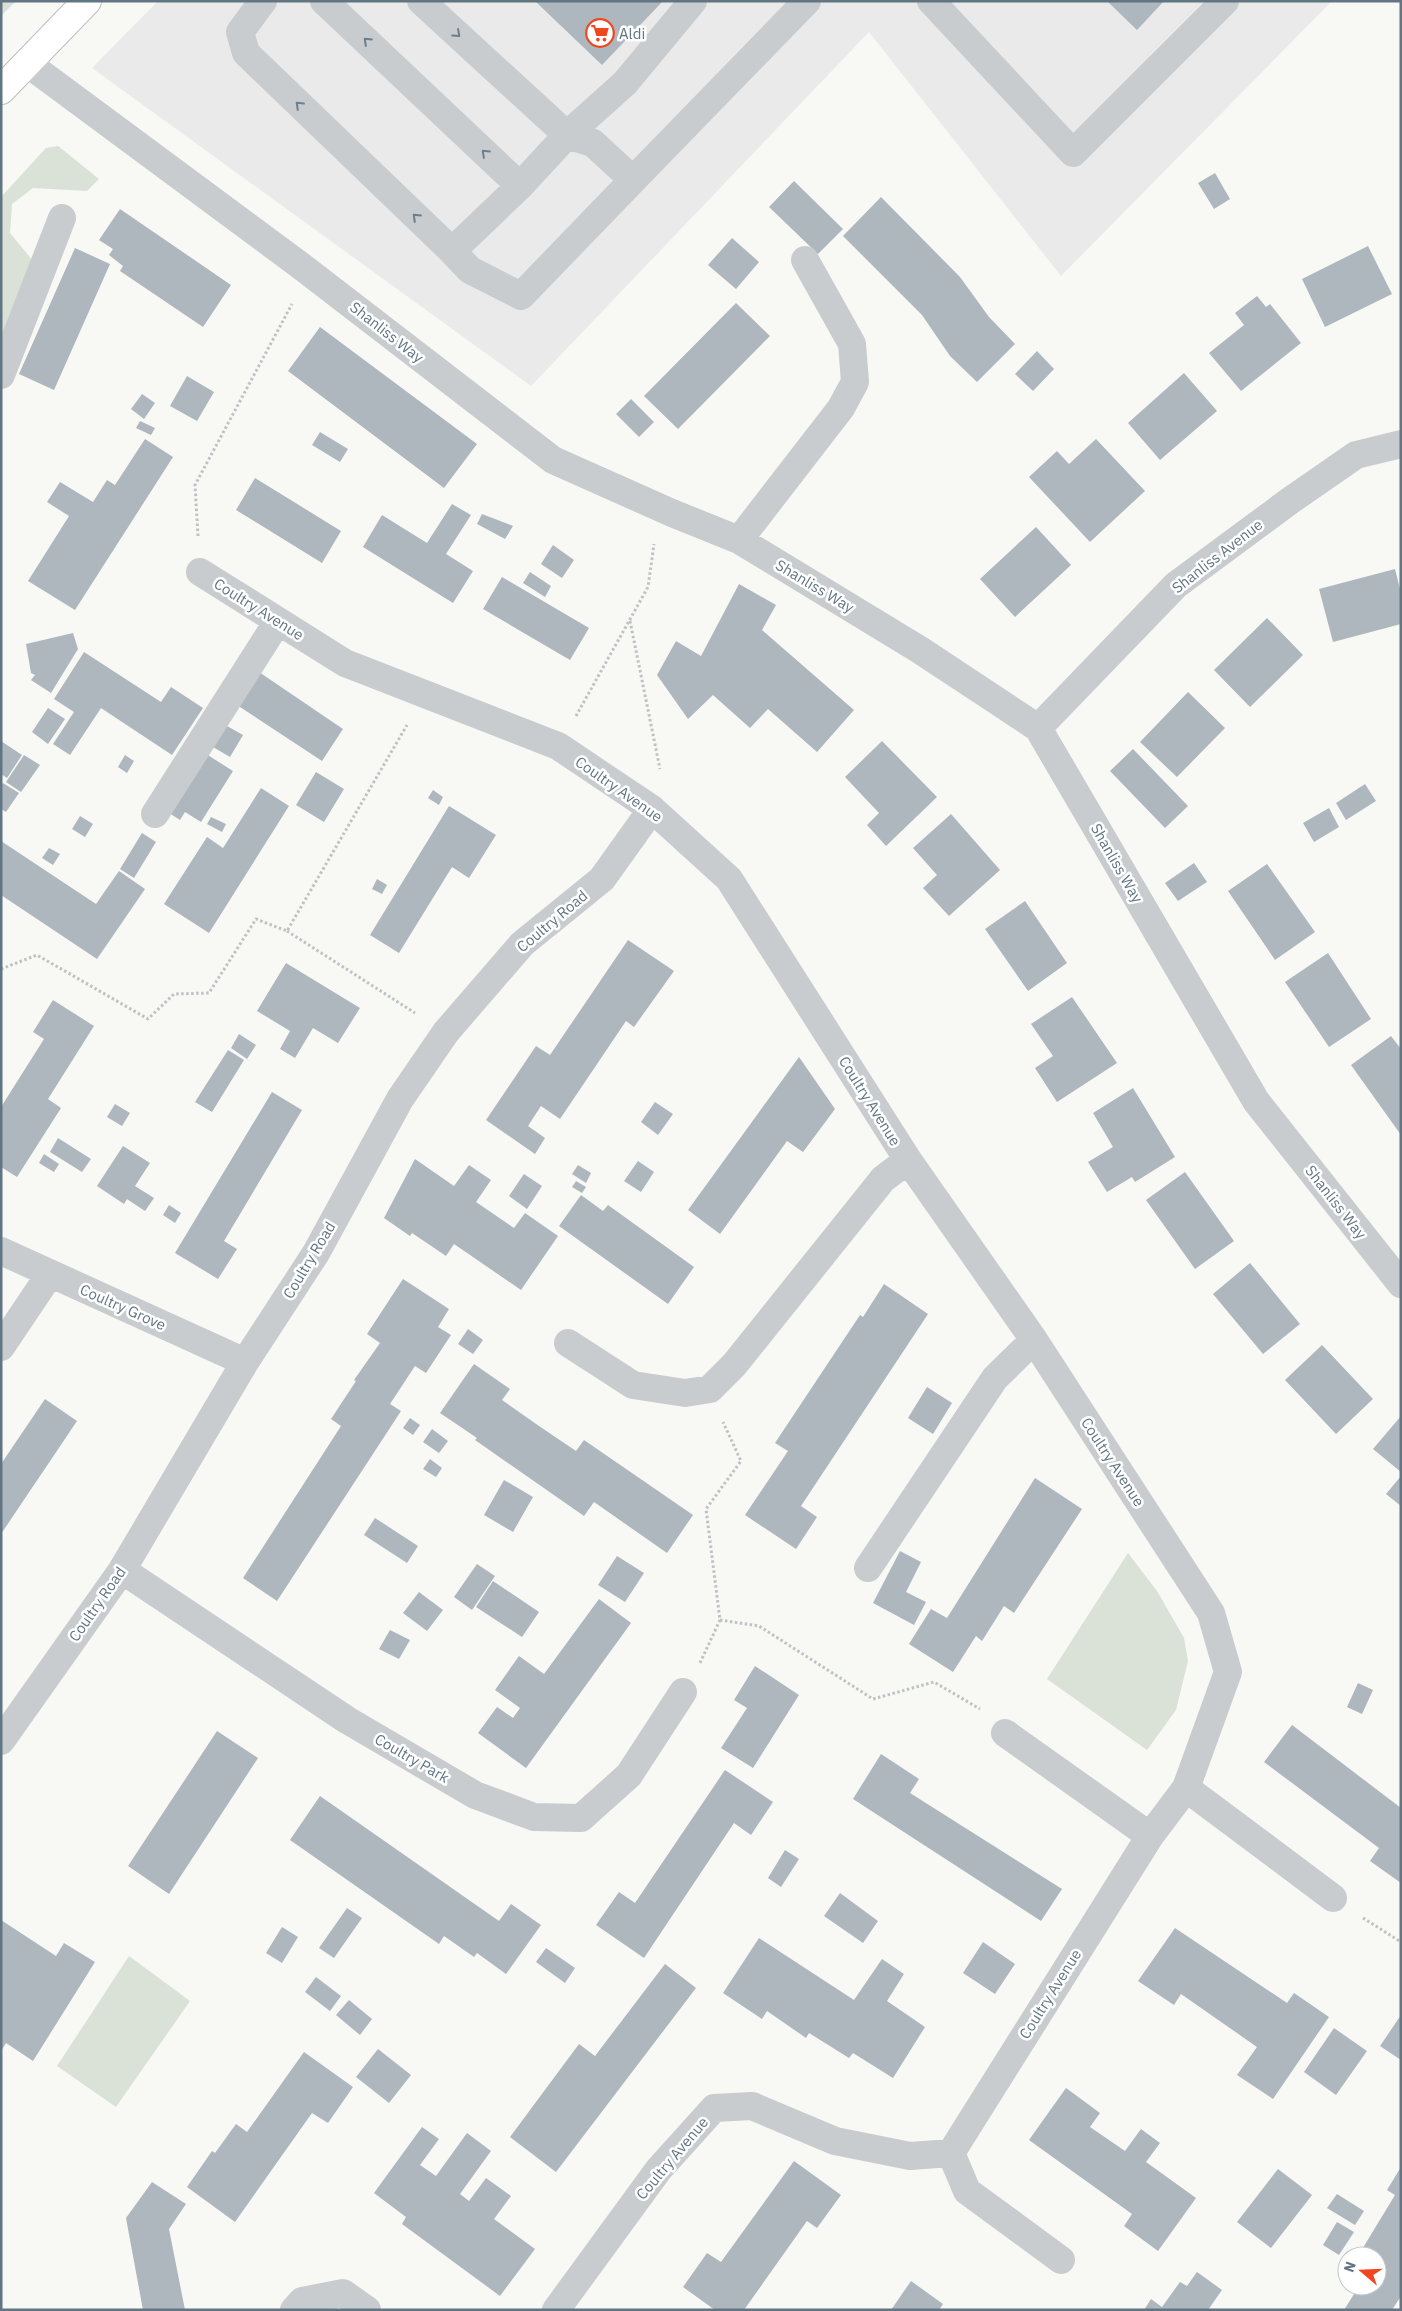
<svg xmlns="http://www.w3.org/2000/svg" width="1402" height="2311" font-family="'IBM Plex Sans',sans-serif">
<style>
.built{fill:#e9eae9}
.green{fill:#dae1d6}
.building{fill:#aeb7bd}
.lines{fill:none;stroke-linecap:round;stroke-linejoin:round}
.major-casing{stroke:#bbbfc3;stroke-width:30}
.path{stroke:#bfc2c4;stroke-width:3;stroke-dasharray:2.5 2.5;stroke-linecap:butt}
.minor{stroke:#c8cccf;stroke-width:28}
.major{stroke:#fff;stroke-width:28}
.oneway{stroke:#6b7e8b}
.labels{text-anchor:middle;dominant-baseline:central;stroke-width:5;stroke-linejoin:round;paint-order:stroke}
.poi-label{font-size:15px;fill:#617583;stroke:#fff;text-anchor:start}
.street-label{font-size:15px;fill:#617583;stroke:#fff}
</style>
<rect width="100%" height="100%" fill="#f8f8f5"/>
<path class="built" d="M158,1H1332L1061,276L869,32L531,386L92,68Z"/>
<path class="green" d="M1,1H16L1,16Z
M58,146L99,179L87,191L33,188L12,204L10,233L33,261L1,338V197L46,148Z
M1128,1553L1157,1591L1184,1638L1188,1661L1176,1710L1147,1750L1047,1679Z
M129,1956L190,2001L116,2107L57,2066Z"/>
<path class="building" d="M535,1H663L602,65Z
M1107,1H1164L1137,30Z
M1215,173L1230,199L1214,209L1198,183Z
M794,181L843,229L818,254L769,207Z
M881,197L960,277L989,317L1015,344L977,382L950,356L922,315L843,236Z
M120,209L231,285L203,327L120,271L123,266L109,255L113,249L99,240Z
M732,238L759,262L736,289L708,265Z
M1368,246L1392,294L1325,327L1302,279Z
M75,248L110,264L54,390L19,374Z
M1257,296L1266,307L1270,304L1301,343L1241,391L1209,353L1244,325L1235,313Z
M736,303L770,336L678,429L644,396Z
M320,327L477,444L444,488L288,371Z
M1037,351L1054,369L1033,391L1015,374Z
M1184,373L1217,411L1160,460L1128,423Z
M187,376L214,392L197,421L170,406Z
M142,394L155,403L144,419L131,409Z
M631,399L654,422L639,437L616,414Z
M140,421L155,428L151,435L136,428Z
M320,432L348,449L340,462L312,445Z
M145,439L173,457L75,610L28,581L69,516L47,502L60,482L93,502L107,480L115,485Z
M1096,439L1145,491L1090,542L1029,477L1057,451L1069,464Z
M255,478L341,531L322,563L236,510Z
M452,504L471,515L446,554L473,571L453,603L363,547L382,515L427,543Z
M482,514L513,526L505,539L477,524Z
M1036,527L1071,565L1015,617L980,579Z
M553,545L574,560L562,578L541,564Z
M1395,569L1401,593V624L1333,642L1319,589Z
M530,572L551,586L545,597L523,583Z
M502,577L589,628L570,660L483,609Z
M739,584L776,605L762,630L854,710L817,752L768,709L750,728L713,695L688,719L657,675L676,641L701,656Z
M1267,618L1303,655L1250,707L1214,670Z
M73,633L78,649L51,693L31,680L35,675L31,673L26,644Z
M84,652L161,702L171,687L203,708L172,755L101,708L70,755L53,744L74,712L54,699Z
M256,670L343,729L322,761L234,703Z
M1188,692L1225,728L1177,777L1140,742Z
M48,708L65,719L48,744L32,732Z
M220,722L243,735L230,757L208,744Z
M1,741L22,755L7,778L1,774Z
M882,741L937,797L886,846L867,825L879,813L845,777Z
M1133,749L1188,806L1165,828L1110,771Z
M203,752L233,771L201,822L185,812L180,820L166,811Z
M24,755L40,765L21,792L6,782Z
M125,755L134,761L127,773L118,767Z
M316,772L344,789L324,822L296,805Z
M3,783L19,793L6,812L1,809V786Z
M1365,784L1376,801L1346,820L1336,803Z
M261,788L289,806L209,933L164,904L207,837L223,848Z
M433,790L443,797L439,805L428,798Z
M449,806L496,835L469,878L452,867L399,953L370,935Z
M1329,808L1339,827L1314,842L1303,823Z
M951,814L1000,870L949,916L923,888L937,875L913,848Z
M80,816L93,824L85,837L72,829Z
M211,817L226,824L222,832L207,824Z
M142,833L156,842L134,878L120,869Z
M1,841L96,904L119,871L145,889L97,959L1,895Z
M49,848L60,854L53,865L42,858Z
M1194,863L1207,882L1178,901L1165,883Z
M1267,864L1315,932L1275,960L1228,891Z
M377,879L387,885L382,894L372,889Z
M1025,901L1067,963L1028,991L985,929Z
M628,940L674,971L634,1027L626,1021L560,1119L541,1106L528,1126L545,1138L535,1154L486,1120L536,1046L550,1055Z
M1328,953L1371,1019L1329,1047L1285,982Z
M286,963L360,1008L338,1043L313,1028L295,1058L280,1049L290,1031L257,1011Z
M1072,997L1117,1063L1057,1102L1035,1068L1053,1056L1031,1024Z
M53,1000L94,1026L48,1099L61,1108L17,1177L1,1167V1107L44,1039L33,1032Z
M239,1034L256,1045L247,1059L231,1048Z
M1391,1036L1401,1049V1135L1351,1065Z
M228,1050L244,1060L212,1112L195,1102Z
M799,1057L835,1109L803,1152L787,1141L720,1234L688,1210Z
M1133,1088L1175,1157L1135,1182L1132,1177L1107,1192L1088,1162L1113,1147L1093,1113Z
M272,1092L302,1110L224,1241L237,1249L218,1279L175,1253Z
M655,1102L673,1114L658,1135L641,1122Z
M115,1104L130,1113L122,1126L107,1117Z
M58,1138L91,1159L82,1172L50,1152Z
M123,1146L150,1163L135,1186L154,1198L145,1211L127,1199L124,1204L97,1186Z
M44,1154L59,1164L54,1172L39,1163Z
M415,1159L454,1186L469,1165L491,1180L476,1202L514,1228L525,1213L558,1236L521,1290L454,1244L446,1256L412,1233L410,1236L384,1218Z
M638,1161L654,1172L641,1192L624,1181Z
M578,1165L591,1173L586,1183L572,1174Z
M1185,1172L1234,1241L1195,1269L1146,1200Z
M524,1174L542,1186L527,1209L509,1196Z
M576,1181L586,1187L582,1193L572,1187Z
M581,1195L603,1211L608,1205L694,1267L668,1304L559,1226Z
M169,1205L181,1213L175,1223L163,1215Z
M1250,1263L1300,1324L1263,1354L1213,1294Z
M403,1279L449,1309L438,1327L451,1335L426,1373L415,1366L390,1404L401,1411L277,1601L243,1578L341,1426L331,1419L356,1381L354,1380L380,1343L367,1334Z
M884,1284L928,1314L801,1506L817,1517L796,1549L745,1515L788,1451L775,1443L860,1315L863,1317Z
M468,1329L483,1340L473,1354L458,1344Z
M1322,1345L1373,1399L1336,1434L1285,1380Z
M474,1364L510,1389L502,1400L539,1426L576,1451L584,1440L693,1515L667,1553L594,1502L584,1516L475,1440L477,1438L440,1413Z
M927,1387L952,1403L933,1434L908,1418Z
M45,1399L77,1421L1,1534V1464Z
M1401,1416V1472L1373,1449Z
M410,1418L420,1425L413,1435L403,1428Z
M432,1429L448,1441L439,1453L423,1442Z
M430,1459L442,1468L436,1477L423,1469Z
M1401,1476V1506L1386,1494Z
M1035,1478L1082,1509L1014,1613L1004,1606L982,1641L976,1636L953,1672L909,1644L931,1609L947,1618Z
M504,1480L533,1497L513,1532L484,1515Z
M375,1518L418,1546L407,1563L364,1535Z
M900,1551L921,1562L906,1592L926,1602L914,1625L873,1603Z
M617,1556L644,1573L625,1602L598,1585Z
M477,1564L495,1576L472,1610L454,1597Z
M493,1581L539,1612L522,1637L476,1607Z
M419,1592L443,1610L427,1631L403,1613Z
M599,1599L631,1623L526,1768L478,1733L497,1707L513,1718L520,1708L495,1690L519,1656L544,1674Z
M390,1630L410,1640L399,1659L379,1649Z
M755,1666L799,1695L753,1768L721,1748L747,1708L734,1700Z
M1358,1683L1373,1690L1362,1714L1347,1707Z
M1292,1725L1401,1808V1883L1370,1861L1379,1848L1264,1762Z
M217,1731L258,1758L169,1894L128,1866Z
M881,1754L919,1779L910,1793L1062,1889L1041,1921L853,1799Z
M725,1770L773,1802L751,1835L734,1823L644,1958L596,1925L619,1892L635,1903Z
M320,1796L499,1921L511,1904L541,1925L506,1974L477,1953L474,1957L444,1936L439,1944L290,1840Z
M785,1850L799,1859L781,1887L768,1878Z
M840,1893L878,1921L863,1943L824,1916Z
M347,1908L362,1918L334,1958L319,1948Z
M1,1920L56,1956L64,1943L95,1962L33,2061L6,2043L1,2051Z
M282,1927L298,1937L282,1963L266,1953Z
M1175,1928L1287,2003L1294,1993L1329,2017L1273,2099L1237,2075L1257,2047L1181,1994L1174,2005L1138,1981Z
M759,1938L854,2000L882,1959L904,1974L887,2001L925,2027L893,2078L853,2053L849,2058L809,2033L806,2038L767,2011L762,2019L723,1993Z
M983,1942L1015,1964L995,1994L963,1973Z
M546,1948L575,1968L565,1983L536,1962Z
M665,1964L696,1988L556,2172L510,2137L579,2044L595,2056Z
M316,1977L341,1996L330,2011L305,1992Z
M349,2000L372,2019L360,2035L336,2015Z
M1401,2015V2060L1380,2046Z
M1334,2028L1367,2051L1336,2095L1304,2072Z
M378,2049L411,2075L389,2103L356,2077Z
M304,2052L353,2087L328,2123L312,2113L235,2222L187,2187L212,2151L215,2153L236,2124L247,2132Z
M1066,2088L1100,2113L1090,2127L1125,2151L1141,2129L1160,2143L1146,2162L1196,2198L1158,2251L1124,2226L1132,2214L1029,2140Z
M422,2127L439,2139L420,2165L436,2176L467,2133L491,2151L460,2194L469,2201L486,2178L511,2196L494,2219L535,2249L500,2296L402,2224L406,2217L374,2193Z
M794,2161L841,2195L817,2228L807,2221L744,2310H715L683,2287L707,2253L721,2262Z
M1401,2167V2296L1392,2310H1344L1359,2286H1377V2256H1358L1395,2195L1387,2190Z
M1278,2169L1312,2195L1271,2248L1237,2222Z
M152,2182L186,2204L169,2229L185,2310H143L126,2218Z
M1337,2194L1364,2211L1355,2225L1327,2208Z
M1337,2222L1354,2232L1339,2255L1323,2245Z
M1197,2272L1222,2290L1208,2310H1144L1151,2299L1162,2307L1180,2282L1187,2286Z
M911,2281L943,2304L939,2310H891Z"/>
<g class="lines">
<defs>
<path id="major" d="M1,90L87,1"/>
</defs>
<use href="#major" class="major-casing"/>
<path class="path" d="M198,536L195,485L292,304
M630,621L660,769
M576,716L648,587L654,544
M287,931L415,1013
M1,969L37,955L148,1019L174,994L209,993L256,919L287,931L407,725
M720,1620L759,1626L873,1699L934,1682L980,1709
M700,1663L720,1620L706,1509L741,1461L723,1422
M1363,1918L1401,1942"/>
<path class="minor" d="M263,1L240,32L246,53L452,251
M324,1L520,186
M421,1L567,135L593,143L633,180L807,1
M931,1L1073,153L1225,1
M27,63L301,266L553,460L672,513L739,540L920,650L1038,728L1256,1101L1401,1284
M633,180L521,296L470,270L452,251L520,186L567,135L625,83L693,1
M1,375L62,218
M739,540L841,408L855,382L852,344L805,260
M200,572L345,663L558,746L652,809L729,879L908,1160L1034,1340L1211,1613L1228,1672L1186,1788L1150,1836L951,2153L910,2156L835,2141L752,2106L714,2108L659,2169L556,2310
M1038,728L1176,585L1291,500L1356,455L1401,444
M155,814L278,621
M1,1251L245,1362
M568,1343L633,1385L685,1393L710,1389L734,1365L883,1179L908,1160
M1,1347L50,1274
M868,1568L995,1378L1034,1340
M122,1570L347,1720L475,1795L534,1817L581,1818L629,1775L683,1692
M1005,1733L1150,1836
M1,1741L122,1570L245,1362L316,1253L400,1099L446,1032L522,944L602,879L652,809
M1186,1788L1333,1898
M951,2153L967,2191L1061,2260
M294,2310L302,2301L343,2293L367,2310"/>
<use href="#major" class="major"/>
</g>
<defs><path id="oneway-chevron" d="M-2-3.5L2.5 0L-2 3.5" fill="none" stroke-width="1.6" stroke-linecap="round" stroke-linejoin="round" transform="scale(1.25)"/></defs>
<g class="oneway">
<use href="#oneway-chevron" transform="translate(457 34) rotate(42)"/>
<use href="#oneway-chevron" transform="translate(367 41) rotate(-137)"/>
<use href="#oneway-chevron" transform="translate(299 105) rotate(-136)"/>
<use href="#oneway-chevron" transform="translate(485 153) rotate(-137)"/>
<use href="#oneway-chevron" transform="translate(416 217) rotate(-136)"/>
</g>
<defs>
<symbol id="supermarket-ring" viewBox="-11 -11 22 22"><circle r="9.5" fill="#fff" stroke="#f0471e" stroke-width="1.5"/><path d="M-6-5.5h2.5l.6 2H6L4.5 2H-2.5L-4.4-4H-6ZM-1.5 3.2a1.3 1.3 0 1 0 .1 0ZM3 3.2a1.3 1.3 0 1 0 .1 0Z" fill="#f0471e"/></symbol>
</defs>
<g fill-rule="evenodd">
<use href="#supermarket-ring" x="584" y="17" width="32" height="32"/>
</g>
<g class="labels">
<g class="poi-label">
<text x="619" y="33">Aldi</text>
</g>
<g class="street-label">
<text transform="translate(387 332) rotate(38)">Shanliss Way</text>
<text transform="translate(1217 556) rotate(-38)">Shanliss Avenue</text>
<text transform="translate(815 586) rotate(31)">Shanliss Way</text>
<text transform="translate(259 609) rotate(32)">Coultry Avenue</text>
<text transform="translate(619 789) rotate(35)">Coultry Avenue</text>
<text transform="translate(1117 863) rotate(60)">Shanliss Way</text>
<text transform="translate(552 921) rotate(-40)">Coultry Road</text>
<text transform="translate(870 1101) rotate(58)">Coultry Avenue</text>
<text transform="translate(1336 1202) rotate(52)">Shanliss Way</text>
<text transform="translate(309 1260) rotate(-59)">Coultry Road</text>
<text transform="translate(123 1307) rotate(24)">Coultry Grove</text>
<text transform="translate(1113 1462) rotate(57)">Coultry Avenue</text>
<text transform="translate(97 1604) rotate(-55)">Coultry Road</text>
<text transform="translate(412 1758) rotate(30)">Coultry Park</text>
<text transform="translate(1050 1994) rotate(-58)">Coultry Avenue</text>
<text transform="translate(672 2158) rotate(-50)">Coultry Avenue</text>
</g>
</g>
<rect width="1402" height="2311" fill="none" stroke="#617583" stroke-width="5"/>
<g transform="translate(1362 2271) rotate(289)"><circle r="24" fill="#ffffff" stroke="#c0c8cd"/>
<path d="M0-4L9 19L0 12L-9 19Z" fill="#f0471e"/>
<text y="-8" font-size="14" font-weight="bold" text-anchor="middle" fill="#617583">N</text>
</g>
</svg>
